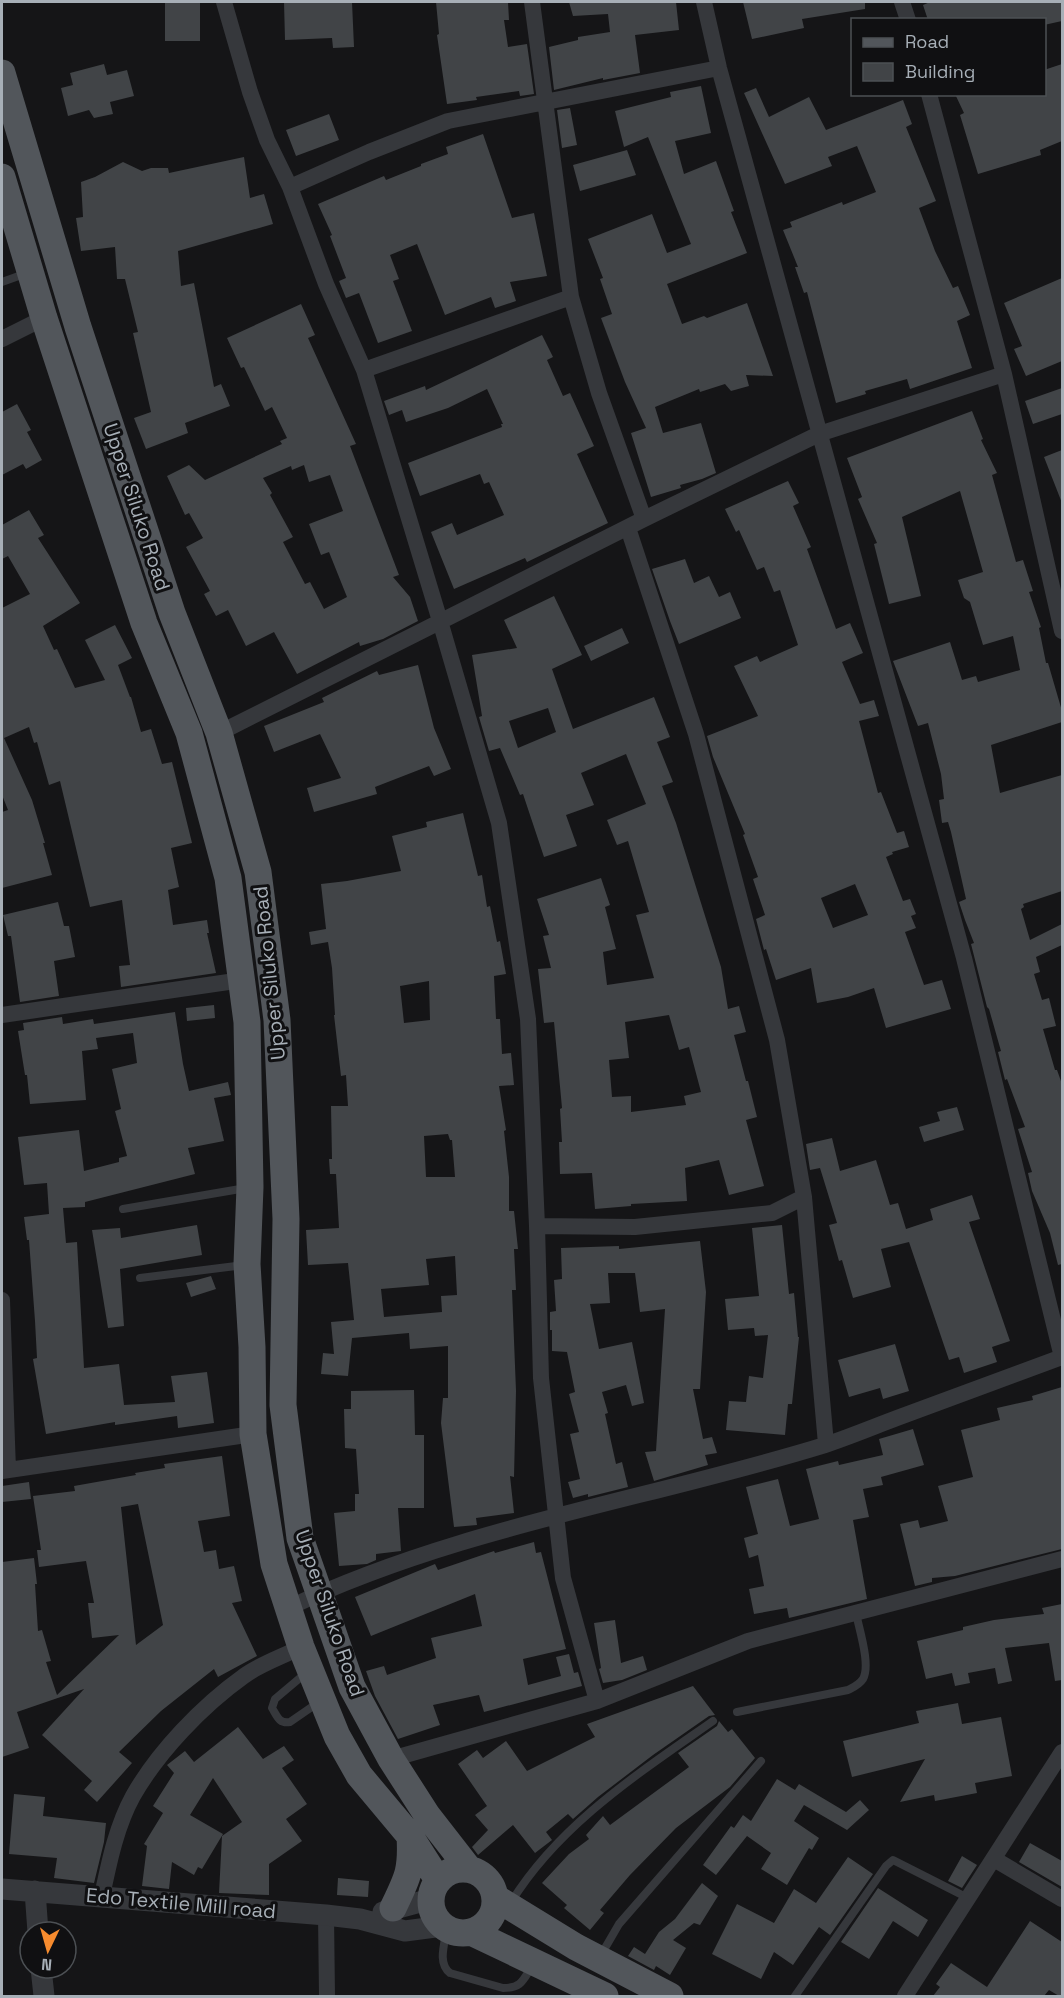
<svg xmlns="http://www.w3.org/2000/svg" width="1064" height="1998" font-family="'Space Grotesk',sans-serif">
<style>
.building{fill:#414447;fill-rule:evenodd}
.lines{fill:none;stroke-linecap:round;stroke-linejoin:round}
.service{stroke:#36383c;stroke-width:8}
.minor{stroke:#36383c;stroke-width:16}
.tertiary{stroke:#36383c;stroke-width:21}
.primary{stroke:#52565b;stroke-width:27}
.labels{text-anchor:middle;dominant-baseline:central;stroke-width:6;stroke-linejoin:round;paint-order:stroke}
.street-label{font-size:20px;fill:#a7afb7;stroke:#101012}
</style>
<rect width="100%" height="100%" fill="#151517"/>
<path class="building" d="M165,2H200V41H165Z
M284,2H352L354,47L333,48L332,38L285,40Z
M436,2H508L509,20H504L508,47L527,44L534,94L520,96L519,91L476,97L477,100L447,104L437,35L439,34Z
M569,2H676L679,30L635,35L640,73L603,80V78L554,90L549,47L578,40V37L610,32L608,14L573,16Z
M743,2H865V9L802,19L804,28L752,39Z
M930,2H1062V21L1044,25V20H928L923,5Z
M104,64L107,75L127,70L134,96L110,102L113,114L94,118L89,110L68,116L61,88L73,85L70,73Z
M1062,64V141L1040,150L1041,155L978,174L960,115L964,113L955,94H1044V70Z
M701,86L711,133L675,141L684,174L716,161L734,211L731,212L747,253L667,284L682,324L704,316L707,318L747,303L773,376L746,375L749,386L731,391L725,384L700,392L699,389L655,407L663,433L701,423L716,473L702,479L680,485L681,488L651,497L631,433L646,428L625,382L601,318L612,314L600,279L603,278L588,239L652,214L667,253L691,244L648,137L624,147L615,111L671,97L670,92Z
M756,88L769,117L809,97L826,130L903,100L912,124L906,127L936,201L919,208L935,251L953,288L958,286L970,315L957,321L972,368L910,389L907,379L865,391L866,394L836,403L807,292L804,293L795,267H798L783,230L792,227L790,222L842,202L843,205L876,192L857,146L828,157L832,166L785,184L744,93Z
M570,108L577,145L562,148L557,110Z
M329,114L339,140L296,156L286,130Z
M483,134L512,218L534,213L547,276L510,282L516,301L495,308L491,297L445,315L417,244L390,255L399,279L393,281L412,331L378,343L359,293L346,298L339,281L346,278L330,236L332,235L318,204L384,176L386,180L421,166V164L448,154L446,147Z
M627,150L636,175L580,191L573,165Z
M244,157L250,198L264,194L273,224L178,251L181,286L194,283L214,387L221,384L230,406L185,423L188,433L146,449L134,418L151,412L133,333L138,332L125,279H117L115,247L81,251L76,218L83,217L81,182L95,177L123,162L142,171L151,168H168L169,173Z
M1062,278V361L1026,376L1014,349L1022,346L1004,303Z
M301,304L315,335L308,338L356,444L350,446L399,575L393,577L410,597L418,621L383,639L360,646L359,642L297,674L274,632L246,646L228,610L216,616L204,594L210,591L186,547L203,538L189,513L185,515L167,476L189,465L205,480L282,444L280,441L287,438L272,407L265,411L244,367L241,368L227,338ZM304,465L309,482L330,475L343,511L309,524L321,555L329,552L347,597L324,609L310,582L305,584L283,542L293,537L270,495L272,493L263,478L291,466L292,470Z
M542,335L553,357L547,360L563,396L570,393L594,446L577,454L608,523L527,562L525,558L454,589L431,532L452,523L457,535L504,515L489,482L484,484L480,474L420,496L408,463L502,427L501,424H503L487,389L448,408L406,422L402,410L389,415L384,401L425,386L426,390Z
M1062,388V414L1033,424L1025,401Z
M17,404L31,430L27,432L42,460L26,469L23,464L2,475V412Z
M972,411L983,439L981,440L997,473L992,475L1016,562L1023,560L1033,591L1029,592L1041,627L1039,628L1046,663H1048L1062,711V722L991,745L1000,793L1062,775V891L1023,904L1024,907L1021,909L1030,940L1062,924V945L1036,957L1040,972L1034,974L1042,1000L1049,998L1056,1026L1043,1029L1055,1070H1057L1062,1084V1264L1058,1265L1050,1233L1032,1191L1028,1173L1032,1172L1018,1129L1025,1127L1007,1079L1005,1080L998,1052L1001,1051L989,1009L987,1007L971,944L974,943L965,920L959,902L966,899L951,832L948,822L942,823L939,800L944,799L941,774L928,723L918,726L893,661L950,642L962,680L976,676L978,682L1020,670L1013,636L983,645L970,602L964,598L958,580L983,572L960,491L902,517L921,596L889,604L874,544L877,543L858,499L862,497L847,458Z
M1062,450V503L1044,457Z
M788,481L799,503L793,506L811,547L807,549L836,629L850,623L863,653L842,662L860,704L874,700L879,716L859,721L878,793L881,792L897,833L904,831L909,847L892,852L893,854L886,857L903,901L910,899L916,914L911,916L916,928L905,932L924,985L942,980L951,1009L886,1028L874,988L848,997L817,1003L811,968L776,980L766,949L764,950L756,919L765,915L753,879L758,877L743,835L745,834L713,757L707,736L758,716L734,666L757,656L760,662L798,645L780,590L774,592L764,567L757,570L739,530L736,532L725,509ZM855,884L868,915L833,928L821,898Z
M29,510L44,535L38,538L80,603L43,626L54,650L57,649L75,688L105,680L85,640L115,625L132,658L118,665L130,697H131L141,732L151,729L162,764L172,762L192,843L171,848L179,887L168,890L173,925L207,920L209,933H207L216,973L121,987L119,966L130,965L122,900L90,907L60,781L49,785L37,742L34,743L29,727L4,738L32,800L45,843H43L52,875L2,888V812L8,810L2,795V608L30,594L8,556L2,559V525Z
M685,559L694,583L709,576L719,597L730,592L741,618L679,644L670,621L652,569Z
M554,596L582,655L552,669L573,729L654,697L670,737L657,742L673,782L662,786L676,823L721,967L728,1009L739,1006L746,1032L734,1035L746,1081H748L757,1117L746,1120L764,1186L729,1195L719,1160L685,1168L687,1201L631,1204V1206L595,1209L592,1173L560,1174L559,1142H562L560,1109L562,1108L554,1022L544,1023L538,969L551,968L543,936L549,935L537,899L601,878L610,905L605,907L616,949L603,952L607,985L654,978L636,915L649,912L628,841L617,845L607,820L646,804L626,754L581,773L594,805L566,815L577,846L544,857L523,794L520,795L500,748L489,751L479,717L482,716L472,655L517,648L504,620ZM548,708L556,732L518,748L509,721ZM669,1015L679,1050L689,1047L701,1092L684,1096L686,1105L631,1112V1096L612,1097L609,1060L629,1058L625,1022Z
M622,628L629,643L591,661L584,646Z
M418,665L434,728L451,769L434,776L429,766L375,787L377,794L314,812L307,788L341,778L320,734L274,752L264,726L324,702L322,698L377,671L379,675Z
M463,813L478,876L482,875L487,907L490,906L497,942L500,941L506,974L494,976L496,1019H500L502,1054L511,1053L514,1085L499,1086L506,1130L504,1131L509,1177V1211H514L518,1249H514L516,1290H512L516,1391L514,1477L510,1476L514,1513L476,1518L477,1525L454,1527L441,1423L443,1398H448V1346L410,1349L409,1333L352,1338L348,1376L321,1374L323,1353L334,1354L331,1322L354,1320L348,1263L308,1265L306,1230L339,1228L336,1174H330L329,1159H332L331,1106H348L346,1075L341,1076L334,1015H335L332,968L328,942L311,945L309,932L326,929L321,884L347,881L401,871L392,836L427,827L426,822ZM429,981L430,1020L404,1023L400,986ZM448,1134L450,1140H452L455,1177H426L424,1136ZM455,1256L457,1295L441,1296L442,1312L384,1317L381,1289L429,1285L426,1259Z
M58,902L64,926H69L75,957L54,961L59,996L20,1002L11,936H8L3,915Z
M214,1005L215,1018L187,1021L186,1008Z
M175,1012L183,1064L189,1091L228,1082L231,1095L214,1098L224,1141L188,1148L195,1174L85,1202V1207L63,1208L66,1243L77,1242L84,1368L119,1364L124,1405L175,1402L171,1376L207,1372L214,1423L178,1428L177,1416L115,1425V1422L46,1434L33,1359L37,1358L35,1321L29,1240H27L24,1217L49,1214L47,1183L24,1185L18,1137L79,1130L84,1171L119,1162V1158L127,1156L115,1111L121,1109L112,1069L137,1063L133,1033L96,1038L98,1049L82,1051L86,1100L30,1104L27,1075H25L18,1031L24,1030L23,1023L62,1017L63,1024L93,1019L94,1024Z
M957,1107L964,1130L924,1142L919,1127L940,1121L937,1112Z
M832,1138L840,1171L876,1160L890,1205L898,1203L906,1229L933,1220L930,1209L972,1195L980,1219L969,1222L1010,1341L992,1347L997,1362L964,1373L959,1357L949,1360L909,1242L881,1249L891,1287L853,1298L842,1260L839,1261L829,1225L837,1223L820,1168L810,1170L806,1144Z
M197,1225L202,1255L120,1269L124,1326L108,1328L92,1230L120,1228L121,1238Z
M782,1225L789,1294L794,1293L798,1337H799L792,1404H788L785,1435L726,1430L729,1401L746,1402L749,1376L763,1378L768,1335L755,1336L754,1328L728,1330L725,1299L759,1296L752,1228Z
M700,1241L706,1292L700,1389H693L703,1439L712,1437L717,1453L705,1455L708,1465L654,1481L645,1452L656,1451L665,1309L640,1312L635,1273H608L610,1303L590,1304L599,1349L632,1342L644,1403L632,1406L626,1385L602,1392L608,1413L605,1414L616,1464L622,1462L628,1487L588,1497V1494L573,1498L568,1482L580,1479L570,1434L579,1432L569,1394L575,1392L567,1352L552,1351V1330H550V1312L556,1311L554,1280L562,1279L561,1248L619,1246V1249Z
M211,1276L216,1289L191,1297L186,1283Z
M895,1344L909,1391L883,1399L880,1388L849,1397L838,1360Z
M1062,1387V1549L955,1576L932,1578V1582L915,1586L900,1524L918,1520L920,1528L948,1521L938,1486L973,1477L961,1430L1000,1420L997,1408L1033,1400L1032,1396Z
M414,1390L415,1435H424V1508H398L401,1551L376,1554V1560L367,1564L339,1566L334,1513L355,1511V1494H359L356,1449L345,1448L344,1409H351V1391Z
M913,1429L924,1465L881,1477L883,1485L863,1489L869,1517L853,1520L867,1599L789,1618L787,1608L754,1614L749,1589L764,1586L758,1555L749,1558L744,1538L758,1534L746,1487L778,1479L790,1526L819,1519L806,1469L838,1461L839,1465L883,1455L879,1439Z
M222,1456L230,1516L198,1521L204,1552L216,1550L219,1569L234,1566L242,1601L232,1603L257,1656L218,1677L214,1669L161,1711L119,1752L132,1763L97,1802L84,1790L92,1781L42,1735L84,1689L17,1712L29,1748L2,1757V1642H3L2,1562L34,1558L37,1584H35L38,1631L42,1630L51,1661L46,1662L57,1695L119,1635L92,1638L88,1603H94L86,1561L39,1567L37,1550H41L33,1496L75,1491L74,1486L136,1475L135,1473L165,1468L164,1464ZM138,1504L163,1625L136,1645L121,1507Z
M29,1482L31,1499L2,1502V1486Z
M534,1542L536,1553L541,1552L566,1649L523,1659L528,1685L561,1676L556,1657L569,1654L574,1673L578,1672L582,1686L484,1712L479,1695L433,1705L440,1725L398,1739L375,1696L366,1671L384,1666L387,1675L436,1658L431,1638L482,1626L475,1594L371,1636L355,1597L435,1564L438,1570L494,1551L495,1553Z
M1062,1604V1680L1055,1681L1049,1643L1005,1648L1012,1681L998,1684L995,1668L968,1673L970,1683L955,1686L952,1673L926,1679L917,1641L963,1630V1627L994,1620L1044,1614L1042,1608Z
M615,1620L621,1663L643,1656L647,1670L622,1680L603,1683L599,1669L601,1668L594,1623Z
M693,1686L715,1715L709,1716L653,1755L598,1797L573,1819L568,1814L546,1832L552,1840L535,1853L513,1825L478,1855L472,1847L488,1830L475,1815L487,1806L458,1764L477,1750L483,1758L506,1741L527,1771L595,1737L587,1724Z
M958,1703L962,1724L1001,1717L1012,1776L975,1783L977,1793L935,1801L934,1795L900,1802L925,1759L852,1777L843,1741L919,1723L916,1711Z
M719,1721L728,1732L732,1729L755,1758L730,1787L676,1828L630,1875L600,1910L604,1913L590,1930L564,1908L567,1905L542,1883L569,1854L589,1839L586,1835L603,1816L610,1825L689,1767L678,1753L717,1726Z
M238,1727L263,1759L284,1746L294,1760L282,1768L307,1804L286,1819L302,1841L269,1864V1895L219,1893L222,1836L242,1822L213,1778L190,1815L223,1834L202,1869L198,1867L194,1875L172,1862L169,1889L142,1886L147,1846L144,1844L163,1813L153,1806L174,1773L167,1765L185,1751L194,1762Z
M777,1779L795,1790L799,1784L846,1812L860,1800L869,1810L847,1830L804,1805L794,1821L819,1838L812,1850L809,1848L787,1885L761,1869L771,1853L747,1836L716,1875L703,1865L731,1826L734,1828L743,1815L751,1821Z
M14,1794L45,1797L43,1816L106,1823L104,1842L94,1883L54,1878L57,1858L9,1854Z
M1030,1843L1062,1861V1887L1019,1862Z
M962,1856L977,1865L962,1888L948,1881Z
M848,1857L873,1874L830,1935L819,1927L793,1965L774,1952L761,1979L712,1954L737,1904L774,1923L794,1889L816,1903Z
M338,1878L369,1881L368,1897L337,1895Z
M702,1883L718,1896L700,1925L694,1923L673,1940L686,1948L670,1975L656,1966L654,1970L628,1956L634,1947L645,1954L659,1932L675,1919Z
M878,1888L928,1920L918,1937L893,1921L869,1959L841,1942Z
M1030,1921L1062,1942V1996H1059L1049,1990L1044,1996H933L940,1987L936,1984L951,1963L987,1987Z"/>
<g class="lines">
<path class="service" d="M2,282L27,273
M123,1209L246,1188
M140,1278L244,1265
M307,1672L275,1699L272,1708C277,1716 279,1724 290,1722L319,1702
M737,1712L848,1690C854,1687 859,1685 863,1679C871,1665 859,1629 856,1613
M510,1904C558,1825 639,1773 713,1721
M447,1928C445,1943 437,1963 450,1973L503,1988C522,1988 523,1980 532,1966
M601,1955L619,1924L761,1761
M795,1996L886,1866L893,1860L968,1898"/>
<path class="minor" d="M224,2L250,92L267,140L290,187L326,284L364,370L440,621L499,823L528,1019L537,1226L541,1378L563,1578L597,1701
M532,2L571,297L599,393L644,519
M704,2L719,68L964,958L1062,1357
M902,2L908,20
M929,94L1004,374L1062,631
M290,187L369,152L448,121L719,68
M2,339L44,318
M364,370L571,297
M628,528L696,734L777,1040L804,1197L826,1444
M219,733L644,519L819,434L1004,374
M2,1015L242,980
M537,1226L635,1227L772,1213L804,1197
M2,1300L8,1470
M2,1471L253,1434
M288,1608C458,1527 647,1500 825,1445C849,1437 873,1427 897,1418C952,1398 1007,1377 1062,1357
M391,1759L597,1701L748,1641L1062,1559
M994,1859L1062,1899
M102,1896C109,1863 116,1827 133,1796C158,1752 202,1706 244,1676C260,1664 282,1657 301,1647
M326,1915L327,1996
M905,1996L1062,1752"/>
<path class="tertiary" d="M2,1889L326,1915L360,1919L405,1931L443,1926
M35,1891L38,1932
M383,1912L431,1899
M41,1968L44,1996"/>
<path class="primary" d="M2,73L78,327L172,613L219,733L258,872L277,1020L286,1219L283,1405L300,1538L352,1687L391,1759L427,1815L469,1869
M2,177L44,318L144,623L189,733L228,878L247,1022L250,1187L247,1264L252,1347L253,1434L274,1564L301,1647L337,1736L359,1775L410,1836L438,1880
M431 1901a32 32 0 1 1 64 0a32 32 0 1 1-64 0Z
M496,1898L576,1947L670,1996
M393,1908C408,1877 412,1870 410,1836
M471,1932L605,1996"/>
</g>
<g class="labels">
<g class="street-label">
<text transform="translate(137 507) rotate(72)">Upper Siluko Road</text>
<text transform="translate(269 973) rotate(-96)">Upper Siluko Road</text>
<text transform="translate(330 1613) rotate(71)">Upper Siluko Road</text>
<text transform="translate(181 1903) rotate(5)">Edo Textile Mill road</text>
</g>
</g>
<rect width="1064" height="1998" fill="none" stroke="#a7afb7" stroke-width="6"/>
<rect x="851" y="18" width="195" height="78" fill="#101012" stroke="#4c5054" stroke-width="1.5"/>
<rect x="863" y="38" width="30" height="9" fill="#52565b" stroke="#4c5054" stroke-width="1.5"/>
<text x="905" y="48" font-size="18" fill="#a7afb7">Road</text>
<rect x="863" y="63" width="30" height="18" fill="#414447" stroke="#4c5054" stroke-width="1.5"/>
<text x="905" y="78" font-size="18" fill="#a7afb7">Building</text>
<g transform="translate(48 1950) rotate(185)"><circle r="28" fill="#101012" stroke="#4c5054" stroke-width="1.5"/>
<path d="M0-4.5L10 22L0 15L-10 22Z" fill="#f68b2e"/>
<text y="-9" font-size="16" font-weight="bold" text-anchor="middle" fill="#a7afb7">N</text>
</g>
</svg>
